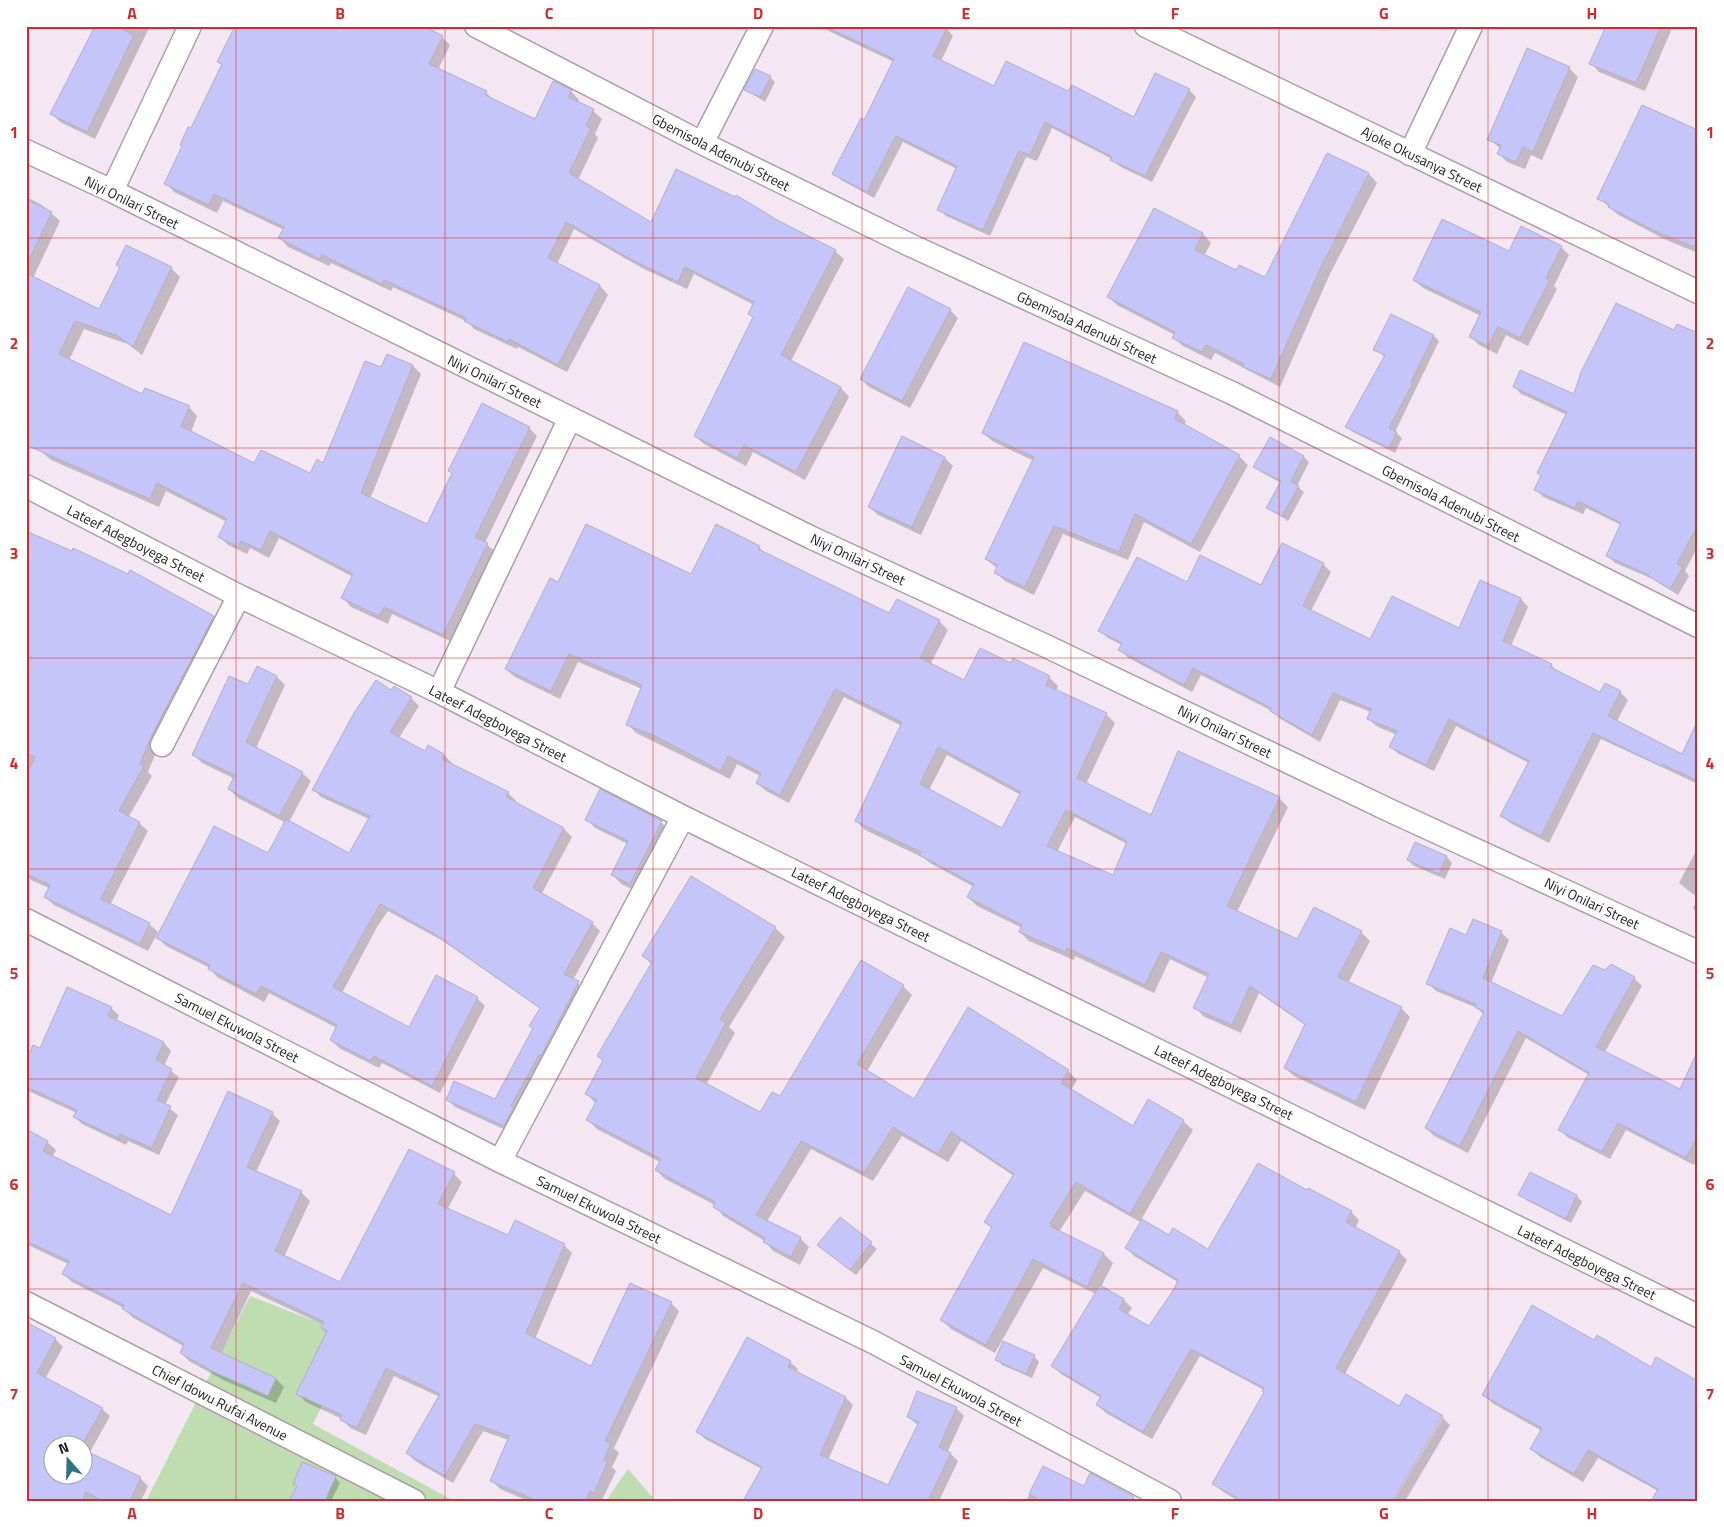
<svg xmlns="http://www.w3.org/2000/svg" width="1724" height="1527" font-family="'Titillium Web',sans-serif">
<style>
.green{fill:#bfddb1}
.shadow{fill:#0003;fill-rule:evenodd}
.building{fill:#c5c5f9;stroke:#b1b1c2;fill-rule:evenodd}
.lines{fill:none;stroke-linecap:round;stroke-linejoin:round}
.minor-casing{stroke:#ac9eab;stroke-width:25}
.minor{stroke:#fff;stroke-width:22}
.grid{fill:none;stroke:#d62828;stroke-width:1;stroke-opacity:0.55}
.labels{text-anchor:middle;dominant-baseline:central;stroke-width:4;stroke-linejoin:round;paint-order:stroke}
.street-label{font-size:14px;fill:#1f191e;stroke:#fff}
.neatline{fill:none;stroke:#d62828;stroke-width:2}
.grid-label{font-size:16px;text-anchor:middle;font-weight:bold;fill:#d62828}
</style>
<rect width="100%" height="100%" fill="#f5e6f3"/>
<path class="green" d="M250,1296L356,1337L313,1424L454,1501H146Z
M628,1469L656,1501H606Z"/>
<path class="shadow" d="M95,26H150L95,139L60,122L52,114Z
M818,26H948L947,29L953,36L941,61L994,87L1069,93L1134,119L1189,90L1196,97L1152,182L1119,166L1112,159L1052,128L1037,161L1026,157L990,236L946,216L939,209L957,169L903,142L874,198L841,180L834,173L865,122L894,62Z
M1607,26H1673L1645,91L1599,72L1591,63Z
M442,37L450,45L438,70L486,92L494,101L536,121L571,91L579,100L578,103L593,111L602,119L595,134L598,138L578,180L651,224L778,222L835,251L844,259L791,361L841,388L849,397L805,480L753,452L746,466L704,444L695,436L754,318L749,314L754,305L694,274L687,289L642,268L574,229L557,264L600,286L608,295L567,372L518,347L517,349L474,329L468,322L393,287L391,291L331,263L329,266L288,247L280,238L284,230L223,201L217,213L174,192L166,183L223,66L219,62Z
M1569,68L1578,77L1542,160L1531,155L1525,169L1507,162L1499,153L1501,149L1489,139Z
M770,77L775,82L765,102L746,90Z
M1698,131V253L1664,239L1617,214L1599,198Z
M1327,154L1369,174L1377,183L1329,276L1280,387L1215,353L1211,360L1183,346L1174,338L1175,335L1117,305L1108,296L1154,209L1203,234L1211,243L1204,256L1237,271L1265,279Z
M28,198L42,205L60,221L33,278L100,311L171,268L180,277L142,355L128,344L84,329L69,360L143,396L189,407L197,416L191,432L255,465L310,474L324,464L382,369L388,356L413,366L421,374L370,499L427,526L453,474L450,471L529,428L537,436L485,543L496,552L452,642L392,614L388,624L351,607L343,598L353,577L279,538L269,558L250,548L247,554L228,545L219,536L227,522L166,491L159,507L51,460L26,438V201Z
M1561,247L1569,255L1554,286L1557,289L1528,346L1506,335L1497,354L1479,345L1470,336L1481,316L1423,288L1414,280L1510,253Z
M950,310L958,318L910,408L869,387L861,379Z
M1674,332L1698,335V546L1685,571L1689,576L1678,595L1653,579L1615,563L1608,556L1621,525L1586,508L1583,514L1543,497L1536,489L1567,415L1521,394L1514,386L1574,396Z
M1434,336L1439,341L1395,432L1402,438L1395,453L1353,432L1347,426L1385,357L1375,349Z
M1177,412L1186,421L1184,426L1239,456L1248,465L1200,552L1144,522L1128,560L1063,534L1034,595L1005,581L996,573L998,569L986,559L1034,461L992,441L983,433Z
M1304,457L1309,462L1297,486L1304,492L1288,521L1268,508L1281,483L1261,472L1255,466Z
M945,458L953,466L921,535L878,515L869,507Z
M26,533L213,617L222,625L158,748L148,772L152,776L128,818L139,823L148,831L110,905L149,924L158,932L148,951L54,905L45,897L49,888L31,880L26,875Z
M759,547L767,555L890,615L939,621L948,630L930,665L965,681L1011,665L1049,677L1058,686L1056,691L1106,714L1115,723L1086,784L1151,817L1279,798L1288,807L1237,912L1298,940L1361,932L1370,941L1348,983L1401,1008L1410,1017L1365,1110L1294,1076L1285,1068L1305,1025L1259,993L1241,1033L1203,1016L1195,1007L1209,978L1170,959L1154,993L1075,956L1074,960L1029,941L1020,932L1022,928L977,906L968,897L974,887L930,863L924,858L865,830L856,821L902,726L844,697L789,803L766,791L757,783L760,776L737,764L730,779L636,733L628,724L642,689L578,662L560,699L515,677L506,669L558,584L691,576ZM947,755L1021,795L1003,829L929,790ZM1075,817L1127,844L1113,877L1057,852Z
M1323,564L1331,572L1311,611L1371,640L1460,630L1481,582L1521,599L1528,607L1511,646L1551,665L1558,672L1601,694L1620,692L1628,700L1617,721L1682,755L1698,726V784L1601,739L1549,843L1510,823L1502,816L1529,763L1456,726L1434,771L1399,754L1391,747L1397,735L1376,726L1368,718L1371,712L1340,700L1320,742L1279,718L1272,711L1201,675L1192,692L1127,657L1120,649L1122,645L1108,638L1100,631L1187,583L1262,587Z
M257,668L277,677L285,685L256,748L302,773L311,781L289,822L350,854L369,819L321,797L313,789L392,692L411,698L419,706L399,738L426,752L444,755L452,763L450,765L508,793L516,801L515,803L564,829L572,837L541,895L592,923L600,931L573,980L586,990L512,1133L455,1107L447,1099L495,1101L534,1029L530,1026L541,1009L443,941L388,911L377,927L342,993L410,1028L477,998L485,1006L440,1093L382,1063L379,1068L339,1048L331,1040L337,1028L269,993L264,1002L217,977L210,968L166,946L158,938L269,855L286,823L238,798L229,789L235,779L202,763L193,754L248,686Z
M587,819L661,822L670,831L639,892L621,884L613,875L628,844L595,828Z
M1415,844L1447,857L1452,863L1445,879L1414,866L1408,860Z
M1698,847V898L1679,883Z
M692,877L775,928L785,937L729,1027L735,1033L706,1085L760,1113L780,1098L903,986L912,995L867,1071L914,1101L1068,1071L1077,1080L1071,1090L1133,1127L1183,1121L1193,1130L1141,1220L1170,1236L1208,1251L1307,1192L1351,1212L1359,1220L1355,1229L1399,1252L1407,1260L1345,1374L1400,1407L1407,1396L1443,1418L1283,1501H1238L1222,1491L1214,1483L1265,1393L1264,1390L1200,1356L1152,1439L1106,1413L1098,1405L1101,1398L1061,1374L1053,1366L1096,1294L1043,1268L995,1353L951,1329L942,1320L992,1229L986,1222L1014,1176L961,1141L948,1162L902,1136L873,1181L811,1149L767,1221L800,1238L809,1247L800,1265L773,1251L765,1241L723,1216L715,1205L665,1179L656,1170L660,1162L597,1129L588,1120L596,1104L587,1094L604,1061L599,1056L652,965L644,956ZM1085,1191L1142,1223L1126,1248L1134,1256L1178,1282L1149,1328L1127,1315L1132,1308L1124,1300L1101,1287L1113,1263L1104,1254L1059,1232Z
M1698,900V913L1693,908Z
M1501,932L1509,940L1491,983L1563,1018L1605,971L1634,978L1642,986L1605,1052L1680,1091L1698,1053V1158L1694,1165L1626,1130L1610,1159L1567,1137L1560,1130L1589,1075L1526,1038L1468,1153L1434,1136L1426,1128L1484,1015L1477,1008L1436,991L1428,983L1467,936Z
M111,1008L119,1015L116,1021L164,1043L171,1051L164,1066L179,1077L165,1105L178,1115L159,1155L128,1141L126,1145L82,1124L75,1117L77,1113L26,1090V1062L40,1049Z
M272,1113L280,1121L256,1172L302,1193L310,1201L284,1257L341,1284L454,1174L462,1182L447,1210L508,1237L564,1245L572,1253L535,1339L592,1368L671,1303L679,1311L614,1448L619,1453L612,1467L616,1471L602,1500L598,1499L597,1501H528L500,1489L492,1481L508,1440L483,1431L453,1483L415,1461L407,1453L440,1397L394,1376L366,1435L350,1428L342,1419L306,1402L298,1394L327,1333L322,1328L324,1325L251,1291L221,1354L276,1379L284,1387L276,1403L223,1380L189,1361L181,1353L185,1347L132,1317L124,1308L72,1282L63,1274L68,1264L26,1244V1131L47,1142L56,1150L52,1157L171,1217Z
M1531,1173L1577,1196L1582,1202L1571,1223L1526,1200L1520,1194Z
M840,1218L877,1249L856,1275L824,1250Z
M26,1323L55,1339L63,1347L45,1379L102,1409L110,1416L89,1454L140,1478L148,1486L141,1501H26ZM52,1444H82V1474H52Z
M1595,1341L1651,1368L1698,1381L1658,1491L1598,1458L1583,1482L1540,1457L1531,1448L1542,1431L1492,1403L1483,1394Z
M1034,1356L1039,1362L1032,1378L1002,1365L996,1359Z
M790,1362L798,1369L796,1372L846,1398L853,1405L828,1460L889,1487L919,1426L908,1417L956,1408L964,1416L948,1451L958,1461L939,1501H745L762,1469L705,1439L697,1431Z
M1443,1418L1450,1425L1405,1501H1393Z
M1043,1467L1085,1488L1133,1498L1136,1501H1026Z
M335,1477L340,1483L331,1501H291L298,1487L294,1483Z"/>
<path class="building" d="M95,26H115L134,35L87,132L50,114Z
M235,26H424L443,36L429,64L487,91L485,95L535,119L553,81L572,90L568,97L594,109L586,126L591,128L569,173L651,222L676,169L735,197L736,195L779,221L836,250L781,355L841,387L796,472L744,445L737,458L694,436L753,317L748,314L754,302L685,267L678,282L632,260L566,222L548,258L600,285L558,365L509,339L508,342L464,321L466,318L384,280L382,284L322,255L320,259L278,238L284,227L214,194L209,205L164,184L182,146L180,145L188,127L191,128L222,64L217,62Z
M824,26H948L933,56L994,86L1006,61L1068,91L1072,85L1134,117L1155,73L1190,89L1145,176L1110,160L1112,157L1045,122L1030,155L1019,151L983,230L937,210L957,166L896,136L867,192L832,174L861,118L864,120L894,59Z
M1606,26H1661L1636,83L1589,64Z
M1527,48L1570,67L1533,152L1523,147L1516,162L1497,154L1501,145L1487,140Z
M755,69L771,76L760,97L744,90Z
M1642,105L1698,130V238L1694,247L1655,231L1608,207L1609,204L1597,199Z
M1327,153L1369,173L1321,267L1271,379L1243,367L1244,364L1206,345L1202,352L1172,338L1175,332L1107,297L1154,208L1203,233L1195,250L1236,270L1239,265L1265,277Z
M26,199L52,212L26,266Z
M1442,219L1509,251L1521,226L1562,246L1546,278L1550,280L1520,338L1498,327L1488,346L1469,337L1481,312L1413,280Z
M126,245L172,267L133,347L118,336L75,321L59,354L142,394L145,388L190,406L181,426L254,463L261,450L310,473L317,459L323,463L365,361L381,367L387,354L413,365L361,493L427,524L452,473L448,471L482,403L530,427L475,537L488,543L443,635L384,607L379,616L341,598L353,574L270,531L261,550L241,541L238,547L218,537L227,519L157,483L150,499L26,445V273L99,309L120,267L116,265Z
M908,287L951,309L902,401L860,379Z
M1616,303L1674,330L1677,324L1698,333V525L1677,564L1683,567L1670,589L1648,576L1649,575L1606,556L1621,523L1578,501L1575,508L1534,490L1541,475L1537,473L1567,412L1513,387L1520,370L1574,394L1581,372Z
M1391,314L1434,335L1411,382L1413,383L1389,428L1397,432L1389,448L1345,427L1385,355L1373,350Z
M1024,342L1178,411L1175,419L1240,455L1191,544L1135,514L1119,552L1054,526L1025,587L994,573L998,565L985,559L1034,457L982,433Z
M902,436L945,457L912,527L868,507Z
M1270,437L1304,456L1291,481L1299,486L1282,516L1266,508L1281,481L1253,467Z
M586,524L691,574L716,524L760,546L758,549L889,613L897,599L940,620L920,658L964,680L980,648L1011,663L1013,658L1050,676L1046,685L1107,713L1077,778L1151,815L1178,751L1280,797L1227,906L1297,939L1314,907L1362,931L1338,977L1402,1007L1356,1102L1284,1068L1305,1024L1250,986L1232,1025L1193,1008L1209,974L1161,952L1145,985L1067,948L1065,952L1019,932L1022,925L967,897L974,884L919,855L921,852L855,821L902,722L835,689L780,795L756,783L761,773L728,756L721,771L655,736L626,725L642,685L569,654L551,691L505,669L550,578L558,582ZM938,747L1021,792L1002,828L920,784ZM1066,810L1127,841L1113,875L1047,846Z
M26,531L72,551L73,548L128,574L130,570L214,616L150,739L140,764L144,766L119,811L140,822L101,899L150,923L140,944L44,897L50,885L26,874V776L35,757L26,753Z
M1282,543L1324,563L1303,606L1370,639L1392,596L1459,628L1480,580L1521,598L1503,641L1552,664L1550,667L1600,692L1605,683L1621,691L1608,716L1682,754L1698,720V781L1662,764L1661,766L1593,733L1541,836L1500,816L1529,761L1449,719L1426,765L1389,747L1397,731L1367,719L1371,709L1333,693L1312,735L1270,711L1271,708L1193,668L1184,685L1118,650L1122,643L1098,631L1137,557L1187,582L1200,555L1261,585Z
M257,666L277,676L246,742L303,772L279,816L228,789L235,775L192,755L229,676L248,684Z
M376,680L391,690L394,686L412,697L390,732L425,751L428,745L444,754L442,759L509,792L506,797L564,828L533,888L593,922L564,974L579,981L541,1056L539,1055L511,1106L514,1107L504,1126L446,1100L454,1081L495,1099L533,1028L529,1026L540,1008L433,933L380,904L333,987L409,1027L436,975L478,997L432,1086L374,1056L371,1061L330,1040L337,1025L261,986L256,994L208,969L210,965L156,938L214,826L268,853L286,819L349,853L370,816L312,790L354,713Z
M600,789L662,821L630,884L611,875L628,841L585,820Z
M1415,842L1447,856L1439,874L1407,860Z
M691,876L776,927L720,1019L726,1023L696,1078L760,1112L772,1092L780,1096L861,960L904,985L857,1064L914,1099L968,1007L1069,1070L1061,1083L1133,1126L1148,1099L1184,1120L1130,1214L1076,1182L1050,1223L1052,1227L1104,1253L1087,1287L1033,1259L986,1345L940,1320L992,1227L984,1222L1014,1174L951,1132L938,1154L893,1127L864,1173L801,1141L756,1215L801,1237L791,1257L763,1242L765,1238L713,1207L715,1202L655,1170L661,1159L586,1120L597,1100L585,1094L603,1060L597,1056L652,962L642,956Z
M1473,919L1502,931L1483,978L1562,1016L1593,965L1605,970L1611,964L1635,977L1596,1047L1680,1089L1698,1050V1135L1686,1158L1618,1123L1602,1152L1558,1130L1589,1073L1518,1031L1460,1146L1425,1128L1484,1012L1475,1007L1476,1004L1426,984L1450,928L1466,935Z
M67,987L112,1007L108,1016L164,1042L156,1060L172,1069L157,1100L171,1106L152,1148L120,1134L118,1138L73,1117L77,1110L26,1087V1059L33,1045L40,1048Z
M228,1091L273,1112L247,1167L302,1191L275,1251L340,1282L409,1149L455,1172L438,1204L508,1235L515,1220L565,1244L526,1333L591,1366L630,1283L672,1302L605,1441L611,1443L604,1460L608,1461L594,1493L590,1491L585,1501H538L490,1481L509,1436L475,1424L445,1476L406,1453L440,1394L386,1368L357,1428L340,1420L342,1415L296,1394L327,1331L321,1328L324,1322L243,1283L211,1348L276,1378L268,1396L214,1372L180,1353L184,1344L122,1309L124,1305L62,1274L69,1261L26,1241V1129L48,1141L43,1151L171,1215Z
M1258,1163L1307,1190L1308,1188L1352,1211L1346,1222L1400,1251L1336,1368L1399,1406L1406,1394L1443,1416L1392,1501H1243L1212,1484L1264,1392L1262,1391L1264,1388L1191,1349L1143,1432L1096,1405L1101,1396L1051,1366L1100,1285L1124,1299L1119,1309L1149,1326L1174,1289L1178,1280L1125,1248L1142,1219L1169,1235L1173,1228L1208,1249Z
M1530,1172L1577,1195L1566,1219L1518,1195Z
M840,1217L872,1242L850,1270L817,1245Z
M1532,1305L1594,1340L1597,1335L1651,1367L1656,1357L1698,1381V1501H1651L1658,1489L1588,1450L1574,1474L1530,1449L1542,1428L1482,1395Z
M26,1322L56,1338L37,1373L103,1408L82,1445L52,1444V1474H82V1449L141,1477L130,1501H103L86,1492L82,1501H26Z
M747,1337L791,1361L788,1367L846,1397L820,1455L888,1485L919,1422L907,1417L917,1391L957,1407L939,1447L951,1453L928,1501H743L762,1467L696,1432Z
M1003,1341L1035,1355L1026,1374L995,1360Z
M302,1462L336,1476L325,1501H289L297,1486L293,1484Z
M1043,1466L1084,1486L1090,1473L1134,1497L1132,1501H1042L1029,1494Z"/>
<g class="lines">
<defs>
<path id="minor" d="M476,26L702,143L910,245L1232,393L1698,626
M1146,26L1698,292
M702,143L762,26
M26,151L112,191L810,537L1046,646L1393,812L1698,952
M1410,154L1471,26
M112,191L190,26
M26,486L239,596L439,692L683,817L1698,1316
M439,692L570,418
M162,745L239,596
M26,920L500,1161L873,1342L1170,1501
M500,1161L683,817
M26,1303L414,1501"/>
</defs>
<use href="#minor" class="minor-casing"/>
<use href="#minor" class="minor"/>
</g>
<path class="grid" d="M236,26V1501M445,26V1501M653,26V1501M862,26V1501M1071,26V1501M1279,26V1501M1488,26V1501M26,238H1698M26,448H1698M26,658H1698M26,869H1698M26,1079H1698M26,1289H1698"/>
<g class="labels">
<g class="street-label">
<text transform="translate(721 152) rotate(27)">Gbemisola Adenubi Street</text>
<text transform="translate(1422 159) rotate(26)">Ajoke Okusanya Street</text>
<text transform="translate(132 202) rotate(26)">Niyi Onilari Street</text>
<text transform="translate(1087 327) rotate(25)">Gbemisola Adenubi Street</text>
<text transform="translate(495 381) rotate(26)">Niyi Onilari Street</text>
<text transform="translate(1451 503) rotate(27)">Gbemisola Adenubi Street</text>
<text transform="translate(136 543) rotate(27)">Lateef Adegboyega Street</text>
<text transform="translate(858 559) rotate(25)">Niyi Onilari Street</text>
<text transform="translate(498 723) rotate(27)">Lateef Adegboyega Street</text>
<text transform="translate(1225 731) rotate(26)">Niyi Onilari Street</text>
<text transform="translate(1592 903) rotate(25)">Niyi Onilari Street</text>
<text transform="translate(861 904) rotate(26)">Lateef Adegboyega Street</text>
<text transform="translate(237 1027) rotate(27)">Samuel Ekuwola Street</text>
<text transform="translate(1224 1082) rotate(26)">Lateef Adegboyega Street</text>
<text transform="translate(599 1209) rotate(26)">Samuel Ekuwola Street</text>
<text transform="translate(1587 1262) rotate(26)">Lateef Adegboyega Street</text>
<text transform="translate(961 1390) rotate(28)">Samuel Ekuwola Street</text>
<text transform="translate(220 1402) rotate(27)">Chief Idowu Rufai Avenue</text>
</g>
</g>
<rect width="1724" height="1527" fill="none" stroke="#ffffff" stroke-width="55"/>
<g transform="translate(68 1460) rotate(340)"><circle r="24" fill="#ffffff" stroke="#a5a3a5"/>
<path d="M0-4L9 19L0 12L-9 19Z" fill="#2c727f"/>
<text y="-8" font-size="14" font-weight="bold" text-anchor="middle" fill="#1f191e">N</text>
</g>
<rect x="28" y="28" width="1668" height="1472" class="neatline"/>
<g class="grid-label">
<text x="132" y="19">A</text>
<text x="340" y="19">B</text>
<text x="549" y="19">C</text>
<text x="758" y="19">D</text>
<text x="966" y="19">E</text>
<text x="1175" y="19">F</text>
<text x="1384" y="19">G</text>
<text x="1592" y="19">H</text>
<text x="14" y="138">1</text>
<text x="1710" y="138">1</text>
<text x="14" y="349">2</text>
<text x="1710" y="349">2</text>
<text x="14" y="559">3</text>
<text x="1710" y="559">3</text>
<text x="14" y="769">4</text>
<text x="1710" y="769">4</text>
<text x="14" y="979">5</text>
<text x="1710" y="979">5</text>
<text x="14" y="1190">6</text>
<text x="1710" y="1190">6</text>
<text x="14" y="1400">7</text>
<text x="1710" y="1400">7</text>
<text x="132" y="1519">A</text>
<text x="340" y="1519">B</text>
<text x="549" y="1519">C</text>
<text x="758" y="1519">D</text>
<text x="966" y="1519">E</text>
<text x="1175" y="1519">F</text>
<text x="1384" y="1519">G</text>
<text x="1592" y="1519">H</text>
</g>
</svg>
